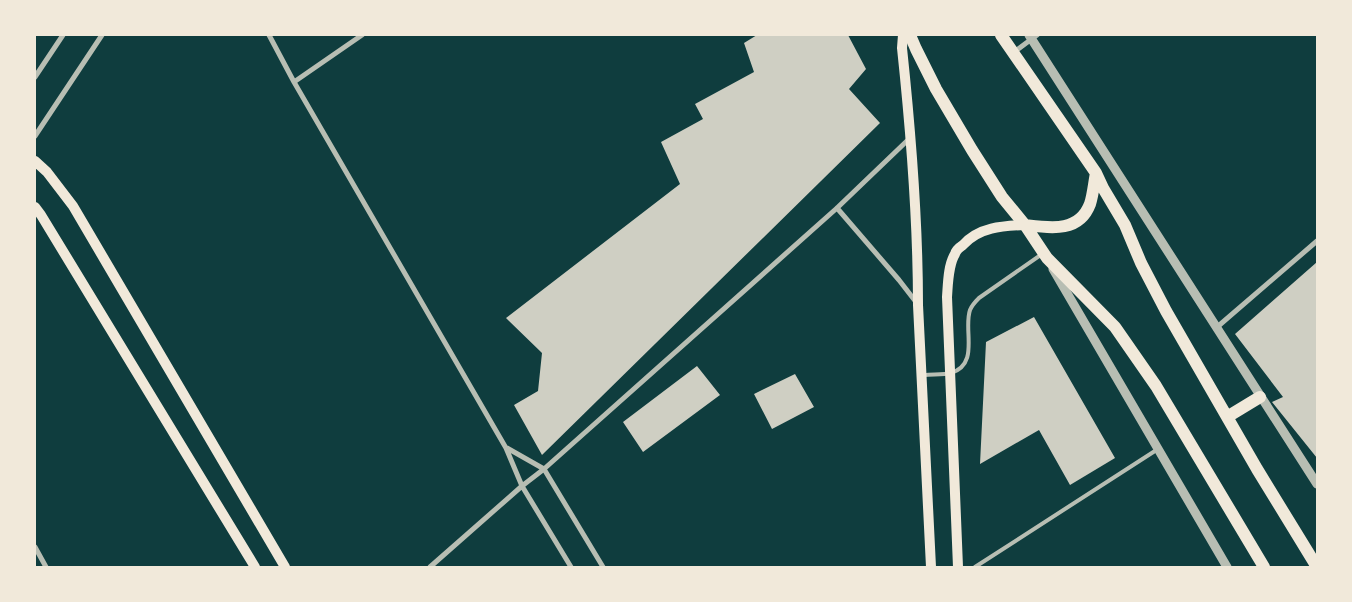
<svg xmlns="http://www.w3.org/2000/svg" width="1352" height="602" font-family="'Titillium Web',sans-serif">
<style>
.building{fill:#cfcfc3}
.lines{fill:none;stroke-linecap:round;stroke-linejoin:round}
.service{stroke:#b8beb3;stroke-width:4}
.minor{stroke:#b8beb3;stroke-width:5}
.tertiary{stroke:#b8beb3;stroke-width:9}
.secondary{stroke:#f1e9da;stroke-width:10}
.primary{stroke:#f1e9da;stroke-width:12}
</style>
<rect width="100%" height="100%" fill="#0f3d3e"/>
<path class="building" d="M757,35H848L866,69L849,89L880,123L542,455L514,405L538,391L542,353L506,318L680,184L661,142L703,119L695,104L754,72L744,43Z
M1317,262V458L1272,402L1283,397L1235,334Z
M1034,317L1115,458L1070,485L1039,430L980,464L986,342Z
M697,366L720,395L643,452L623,422Z
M795,374L814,407L772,429L754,394Z"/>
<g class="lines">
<path class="service" d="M924,375C932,374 943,375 951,373C980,364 963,330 970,310C972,305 976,301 979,298L1042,254
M975,567L1158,449"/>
<path class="minor" d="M269,35L294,82L506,448L522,486L571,567
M1014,52L1037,35
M35,77L63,35
M294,82L362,35
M35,136L102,35
M837,208L899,280L916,302
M1216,328L1317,241
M507,448L544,469L603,567
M35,547L46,567
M430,567L522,486L544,469L837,208L910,138"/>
<path class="tertiary" d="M1029,35L1317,484
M1053,269L1227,567"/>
<path class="secondary" d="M903,35L902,48C911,133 918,219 918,305L931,567
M35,161L47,172L73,206L285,567
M35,207L41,215L255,567
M958,567L947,297C948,284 948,265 955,254C956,250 960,247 963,245C979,227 1002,226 1025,225"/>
<path class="primary" d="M910,35L916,49L936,89L972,150L1002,197L1025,225L1047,258L1115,327L1156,386L1264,567
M1001,35L1096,173L1103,188L1125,225L1141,263L1166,311L1257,469L1317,567
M1025,225C1050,228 1079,233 1090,204C1093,195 1094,183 1096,173
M1227,417L1260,397"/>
</g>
<rect width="1352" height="602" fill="none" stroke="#f1e9da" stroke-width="72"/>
</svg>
